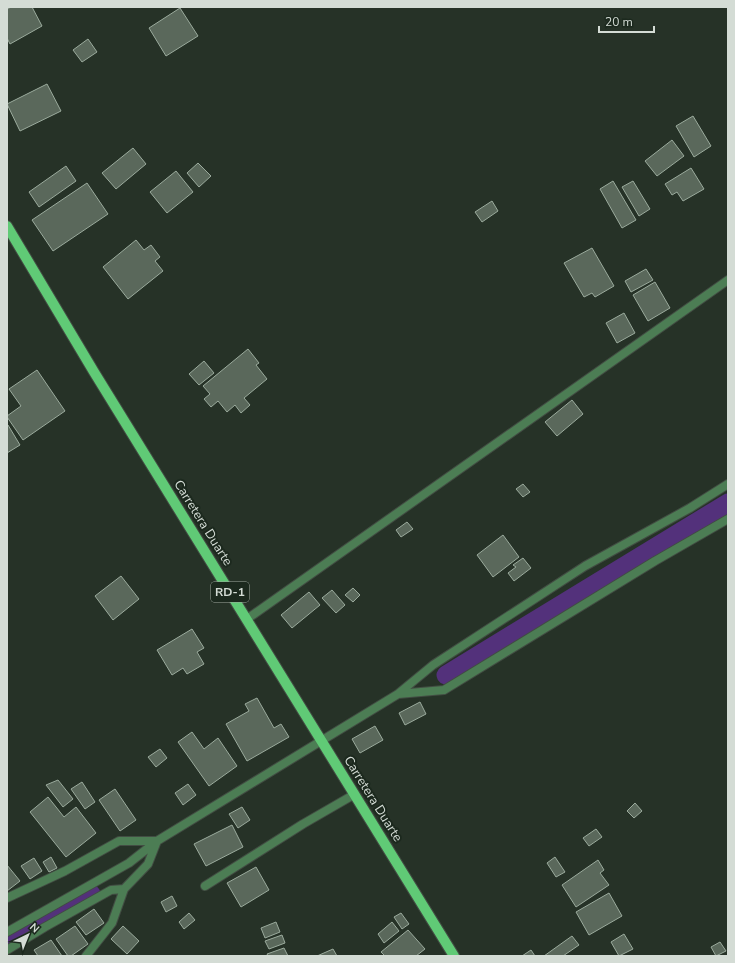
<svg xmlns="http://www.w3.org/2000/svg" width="735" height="963" font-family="'Nunito Sans',sans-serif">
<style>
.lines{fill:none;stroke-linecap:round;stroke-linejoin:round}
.canal{stroke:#53317b;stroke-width:19}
.building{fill:#5a685b;stroke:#9bab9d}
.street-casing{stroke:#424d43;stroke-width:10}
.primary-casing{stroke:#424d43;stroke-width:12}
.street{stroke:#4c7d54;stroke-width:8}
.primary{stroke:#60ca76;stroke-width:10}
.labels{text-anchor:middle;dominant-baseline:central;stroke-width:4;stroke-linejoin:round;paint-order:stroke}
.shield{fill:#1c291e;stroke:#9da69e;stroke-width:1}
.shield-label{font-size:12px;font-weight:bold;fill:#d4dcd5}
.street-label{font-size:13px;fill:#d4dcd5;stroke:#1c291e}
</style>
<rect width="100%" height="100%" fill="#263227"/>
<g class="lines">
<path class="canal" d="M446,675L728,503
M7,943L91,894"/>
</g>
<path class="building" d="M11,7H32L42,26L10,44L7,38V9Z
M180,8L198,36L166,56L149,28Z
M88,39L97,52L82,62L73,50Z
M47,84L61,111L20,131L7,104Z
M693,116L711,146L694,157L676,126Z
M672,140L684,156L657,176L645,161Z
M133,148L146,164L116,189L102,173Z
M198,163L211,176L199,187L187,173Z
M66,166L76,181L39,207L29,192Z
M691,168L704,189L683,201L677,192L672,195L665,184Z
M176,171L193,192L167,213L150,192Z
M613,181L636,220L622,228L600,189Z
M633,181L650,209L639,216L622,187Z
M87,183L108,214L53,251L32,220Z
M492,201L498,211L482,222L475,212Z
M136,240L144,250L151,245L160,257L155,261L163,271L128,299L103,267Z
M592,248L614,286L595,297L592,293L584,297L564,263Z
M646,269L653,280L631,292L625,281Z
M655,282L670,308L648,321L633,295Z
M624,313L635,333L617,343L606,323Z
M248,349L259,363L256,365L267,379L244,398L250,405L241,413L235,405L227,412L218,401L211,407L204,399L210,394L203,386Z
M204,361L214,373L199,385L189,374Z
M37,370L65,411L23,440L7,417V416L21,406L9,389Z
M572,400L583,414L557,436L545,422Z
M8,425L20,445L7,453V426Z
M523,484L530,492L523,497L516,489Z
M407,522L413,529L401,537L396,530Z
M503,535L519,557L493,577L477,555Z
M523,558L531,568L514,581L508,573L516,567L513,565Z
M121,576L139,599L113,620L95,596Z
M353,588L360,595L353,602L345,595Z
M332,590L345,605L336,613L322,598Z
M309,592L320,605L292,628L281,615Z
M192,629L204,648L197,652L204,664L187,674L183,668L172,675L157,650Z
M257,698L274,728L281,724L289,737L247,761L226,724L249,711L245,704Z
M420,702L426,714L405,725L399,713Z
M375,726L383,740L360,753L352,739Z
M192,732L204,749L218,738L237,766L209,786L178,742Z
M160,749L167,758L156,767L148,757Z
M58,780L73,799L63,807L46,785Z
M82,782L95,802L85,809L71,789Z
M188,784L196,795L183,805L175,793Z
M115,789L136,820L120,831L99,800Z
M48,797L64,817L76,807L96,833L66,857L30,812Z
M635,803L642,811L634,818L627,811Z
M242,807L250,820L238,828L229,814Z
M232,825L243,847L206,866L194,844Z
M596,829L602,837L589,846L583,838Z
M51,857L57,868L49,872L43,862Z
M555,857L565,872L556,877L547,863Z
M34,858L42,871L30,879L21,866Z
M598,860L604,870L600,873L609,885L576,907L562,885Z
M7,865L20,881L7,891Z
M256,867L269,890L241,907L227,883Z
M609,893L622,916L589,935L576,912Z
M172,896L177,906L166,912L161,902Z
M94,909L104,923L86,935L76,922Z
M189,913L195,920L184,929L179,922Z
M401,913L409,924L402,929L394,917Z
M276,922L280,932L265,938L261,928Z
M392,922L399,931L384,943L378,934Z
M75,926L88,944L71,956H68L56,939Z
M123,926L139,941L127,954L111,939Z
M408,930L425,949L416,956H385L381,952Z
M624,934L633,949L619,956L611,942Z
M282,935L285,943L269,949L265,941Z
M572,936L579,945L563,956H544Z
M51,940L62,956H38L34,950Z
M720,942L726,951L716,956L711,947Z
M284,948L288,956H268L267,954Z
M333,949L337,956H317Z
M531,950L535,956H522Z"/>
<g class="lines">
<defs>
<path id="street" d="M247,619L728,280
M399,693L433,665L585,566L690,508L728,484
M205,886L303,824L355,794
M7,898L65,871L119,841H157L148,864L124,889L112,923L86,956
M7,932L129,863L157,841L398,694L444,690L655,561L728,519
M7,950L45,927L111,890L124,889"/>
<path id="primary" d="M7,226L94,372L454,956"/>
</defs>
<use href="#street" class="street-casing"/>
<use href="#primary" class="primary-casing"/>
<use href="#street" class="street"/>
<use href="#primary" class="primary"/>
</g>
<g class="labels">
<rect class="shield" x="211" y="582" width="38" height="20" rx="3"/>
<g class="shield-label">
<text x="230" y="592">RD-1</text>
</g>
<g class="street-label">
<text transform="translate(203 523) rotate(58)">Carretera Duarte</text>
<text transform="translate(373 799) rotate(58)">Carretera Duarte</text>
</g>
</g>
<rect width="735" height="963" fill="none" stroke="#d4dcd5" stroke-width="16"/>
<g transform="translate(28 935) rotate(43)" stroke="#1c291e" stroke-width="3" paint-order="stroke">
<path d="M0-3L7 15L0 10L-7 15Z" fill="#d4dcd5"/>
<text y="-6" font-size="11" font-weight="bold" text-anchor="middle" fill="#d4dcd5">N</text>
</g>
<path d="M599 26v6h55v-6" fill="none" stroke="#d4dcd5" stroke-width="2"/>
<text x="605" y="26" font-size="12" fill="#d4dcd5" stroke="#1c291e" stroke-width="3" paint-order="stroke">20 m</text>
</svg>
